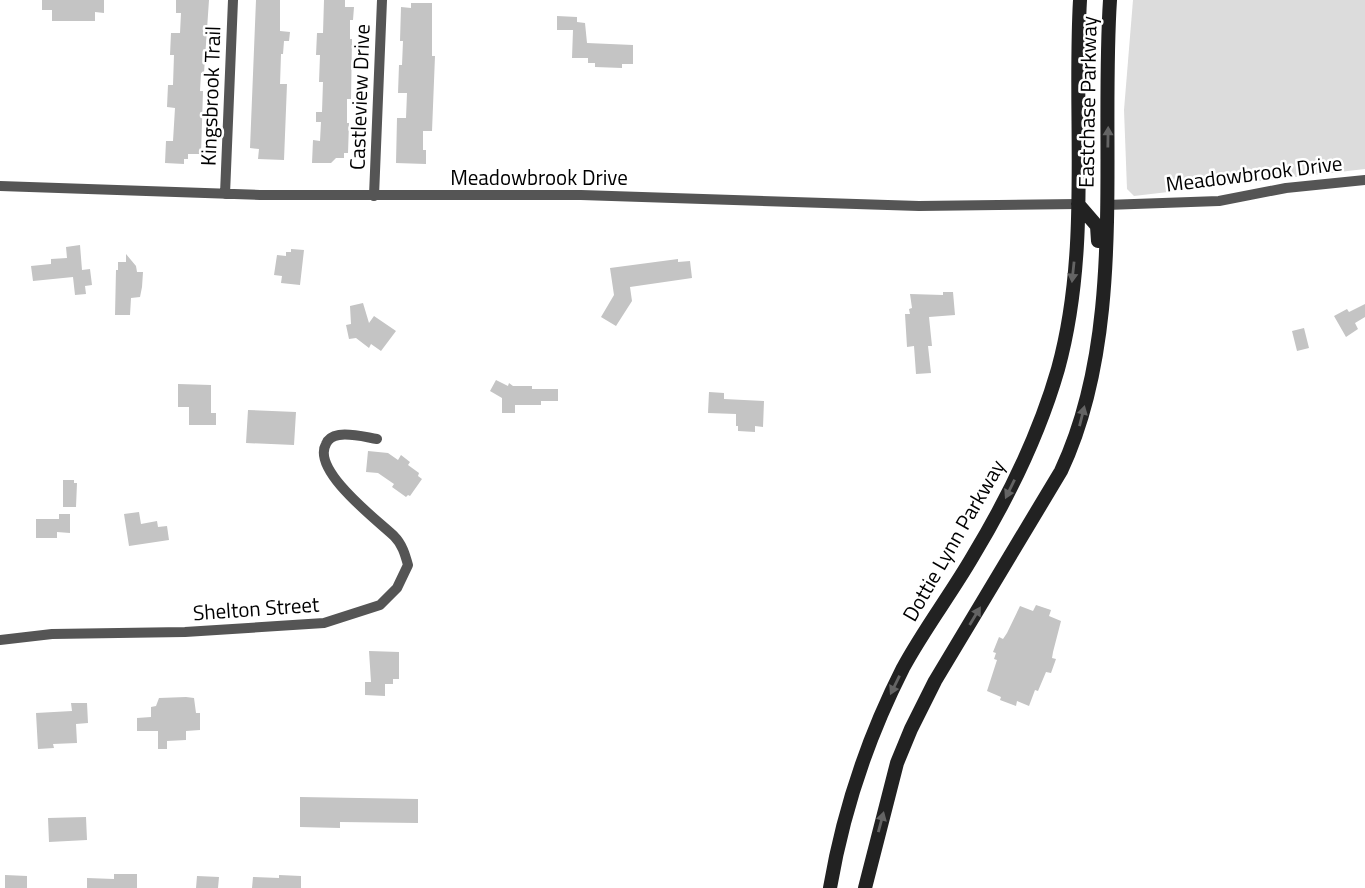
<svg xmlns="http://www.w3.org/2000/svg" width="1365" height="888" font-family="'Titillium Web',sans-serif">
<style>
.green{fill:#dcdcdc}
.building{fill:#c4c4c4}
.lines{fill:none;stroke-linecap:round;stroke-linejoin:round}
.minor{stroke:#555;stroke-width:10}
.secondary{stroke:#222;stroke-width:14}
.oneway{fill:#646464}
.labels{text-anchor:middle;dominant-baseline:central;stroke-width:5;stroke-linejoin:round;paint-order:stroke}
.street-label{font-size:21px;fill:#000;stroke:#fff}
</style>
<rect width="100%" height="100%" fill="#fff"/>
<path class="green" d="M1133,0H1365V169L1134,196L1127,189L1124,110Z"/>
<path class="building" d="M42,0H104V13L95,12V21H52V10H42Z
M176,0H209L204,73H201L200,91H203L201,154H188V159H184V164L165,163L166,141H173L175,108L167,107L168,85H173L174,55H170L171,33H180L181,13H176Z
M256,0H280V31L290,32L289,41H284L283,54H281L280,84H287L284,160L258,159L259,149L250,148Z
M324,0H345V7H354L353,20H350V39H352L351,99H347V123H349L348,153H344V158H336L331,163H312L313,140L320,141L321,122H316V112H322L323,82H319L320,55H316L317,33H323Z
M411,3H432V56H435L432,131H423V150H426V164L396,163L397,118H406L407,93H398L399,65H402L403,41H400L401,7L411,8Z
M557,16L577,17V22L585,23L587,43L633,45V64H622V68L595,67V63H588V58H572L573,30H557Z
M80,245L82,270L90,269L92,285L85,286L86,294L75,295L73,277L33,281L31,266L51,264V259L67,258L66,247Z
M291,249L304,250L300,285L281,283L282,276L274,275L277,255L286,256V252H291Z
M126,254L136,266L137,272H143L142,287L140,297L131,298L130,315H115L116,270H118V262H126Z
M678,259V262L690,261L692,278L630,287L632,301L616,326L601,317L614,295L610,268Z
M943,292H953L955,315L929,317L932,346H928L931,373L916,374L914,346L907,347L905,314H910L909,309L912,308L910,294L943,295Z
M363,303L369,323L374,316L396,331L381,351L371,344L369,348L356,338L349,339L346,325L351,324L350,306Z
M1365,304V317L1355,323L1358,329L1346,337L1334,316L1347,309L1349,312Z
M1304,328L1309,348L1297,351L1292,331Z
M496,380L508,386L509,383L513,386H532V389H558V401H541V405H515V413H502V398L490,391Z
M178,384L211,385V413H216V425H189V407H178Z
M709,392L724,393V399L764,401L763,427L755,426V432L738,431V426H736V414L708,413Z
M248,410L296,412L294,445L246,443Z
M368,451L388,453L398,460L401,455L410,462L408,465L419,473L418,476L422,479L410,496L408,495L406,497L392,487L394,484L378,473L366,472Z
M63,480H74V483H77L76,507H63Z
M139,512L141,524L157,521L158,527L167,526L169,540L129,546L124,514Z
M59,514H70V533L57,532V538H36V519H59Z
M1036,605L1051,610L1049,616L1061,621L1053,652L1052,658L1056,659L1051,673L1046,672L1038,691L1035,690L1029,706L1017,701L1016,706L1000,700L1001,697L987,691L997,660L994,659L996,653L993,652L999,637L1003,639L1007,633L1020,606L1033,611Z
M369,651L399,652V679H393V684H385V696L365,695V682H371Z
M186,697L194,698L196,713H200V730L186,731V740L167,741V749H158V731H137V718L151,717V707L156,706L159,698Z
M71,703H87L88,723L76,724L77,743L53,744L54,748L38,749L36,713L72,711Z
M300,797L418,799V823L340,822V828L300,827Z
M86,817L87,840L49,842L48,818Z
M114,874H137V888H87V878L114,879Z
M5,875L27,876V888H5Z
M279,875L301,876V888H252L253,877L279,878Z
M197,876L219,877L218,888H196Z"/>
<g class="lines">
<path class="minor" d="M0,186L260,195H581L919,206L1078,204
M225,194L233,0
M374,196L382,0
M1106,205L1219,201L1286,188L1365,180
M0,640L52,634L185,632L324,623L380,605L397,588L408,565C405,554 402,544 394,536C377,520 311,470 326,444C328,439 333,436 339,435C350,433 365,437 377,439"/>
<path class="secondary" d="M1078,204L1097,226L1098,241
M830,888C843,812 868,737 903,668C924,629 951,594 973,556C1008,498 1039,435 1058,369C1091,249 1073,122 1080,0
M865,888L897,763L911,729L935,681L1061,471C1127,331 1100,151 1110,0"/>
</g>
<defs><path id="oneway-solid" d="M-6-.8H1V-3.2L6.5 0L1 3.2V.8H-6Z" transform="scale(1.75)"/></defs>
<g class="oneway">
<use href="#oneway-solid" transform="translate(1108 137) rotate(-89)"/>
<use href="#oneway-solid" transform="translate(1073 272) rotate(96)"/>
<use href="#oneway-solid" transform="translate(1082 416) rotate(-76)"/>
<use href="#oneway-solid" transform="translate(1010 489) rotate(116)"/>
<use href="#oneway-solid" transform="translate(975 616) rotate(-59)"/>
<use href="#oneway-solid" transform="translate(895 685) rotate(116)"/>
<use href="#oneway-solid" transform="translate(881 822) rotate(-75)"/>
</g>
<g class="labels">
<g class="street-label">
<text transform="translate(210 96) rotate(-88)">Kingsbrook Trail</text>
<text transform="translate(359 97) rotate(-88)">Castleview Drive</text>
<text transform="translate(1087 102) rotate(-89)">Eastchase Parkway</text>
<text transform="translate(1254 173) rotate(-7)">Meadowbrook Drive</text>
<text x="539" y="177">Meadowbrook Drive</text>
<text transform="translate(953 540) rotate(-60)">Dottie Lynn Parkway</text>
<text transform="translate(256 608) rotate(-4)">Shelton Street</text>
</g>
</g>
</svg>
